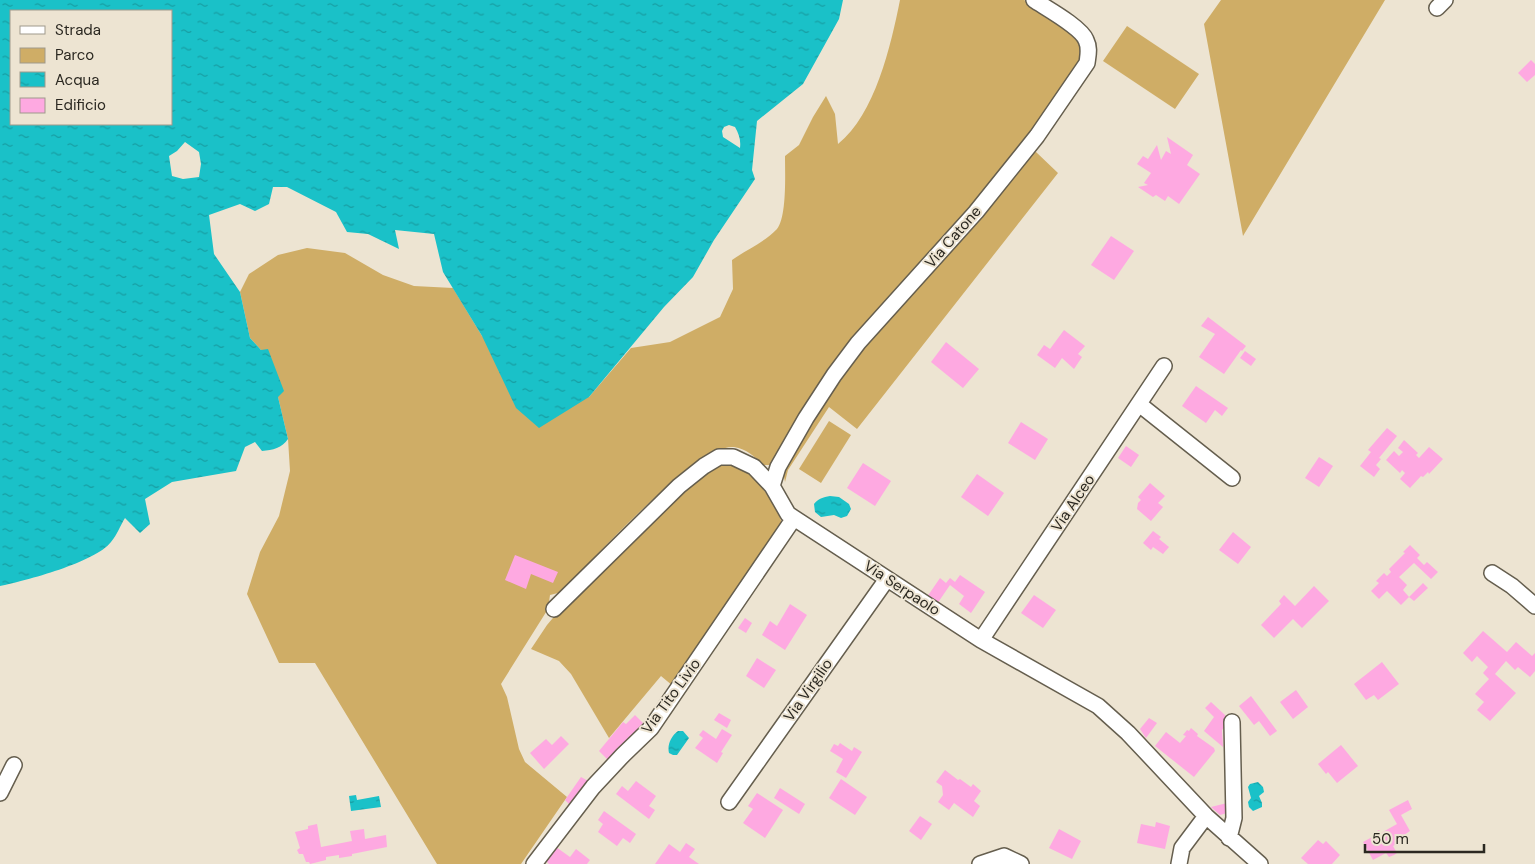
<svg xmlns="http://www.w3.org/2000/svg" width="1535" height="864" font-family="'DM Sans',sans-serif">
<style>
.green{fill:#cfad66}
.water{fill:url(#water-ripples);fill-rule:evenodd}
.building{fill:#fea9e1}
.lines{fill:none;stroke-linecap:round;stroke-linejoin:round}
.street-casing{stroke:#655e4e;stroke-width:18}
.street{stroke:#fff;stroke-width:15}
.labels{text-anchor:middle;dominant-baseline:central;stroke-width:4;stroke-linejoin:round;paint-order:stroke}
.street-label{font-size:15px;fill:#2b2821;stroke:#ede4d2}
</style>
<defs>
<pattern id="water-ripples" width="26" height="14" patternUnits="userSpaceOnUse" patternTransform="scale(1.25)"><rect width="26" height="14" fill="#1ac1c8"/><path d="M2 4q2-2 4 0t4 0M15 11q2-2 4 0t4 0" fill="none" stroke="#179da2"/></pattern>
</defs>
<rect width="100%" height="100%" fill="#ede4d2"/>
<path class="green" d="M900,0H1024L1046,13L1068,30L1081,44L1078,66L1027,139L770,465H763C754,456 747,449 734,447C698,443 589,563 562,592L550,595L548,609L501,684L507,697L519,749L525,762L567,797L521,864H437L315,663H279L247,594L260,552L279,516L290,471L288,439L278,397L261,350L250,338L240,292L249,274L278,255L307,248L345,253L383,275L414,286L453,288L482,336L589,397L631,348L670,342L720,317L733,289L732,260C746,250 765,242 777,229C787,217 785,173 785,156L799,145L813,117L826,96L835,114L838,144C875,115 891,45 900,0Z
M1221,0H1385L1243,236L1204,24Z
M1127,26L1199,74L1175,109L1103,61Z
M1036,152L1058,173L857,429L829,407L788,470L785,482L783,471L839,375L1030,153Z
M829,421L851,435L821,483L799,469Z
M729,463C733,464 738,465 741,466C755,475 780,509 782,525L673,686L661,676L609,738L571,674L559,661L531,649L547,625L563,606L690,484L719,464Z"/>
<path class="water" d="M0,0H843L839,19L803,84L757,121L752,170L755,179L714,240L693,277L664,307L589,397L539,428L516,408L482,336L443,272L434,234L395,230L399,249L368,234L347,232L336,212L287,187H273L269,204L255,211L240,204L209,215L214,254L240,292L250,338L261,350L268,349L284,391L278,397L288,439C282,448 273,450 262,451L255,442L245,447L236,471L172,482L145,499L150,524L140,533L125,518C120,526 117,535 111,542C96,562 25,581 0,586ZM11,11H171V124H11ZM729,125L735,127C739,134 741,140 740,148L723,137L722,131L724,127ZM185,142L199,152L201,164L199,177L183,179L172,176L169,156L177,151Z
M830,496L839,497L849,504L851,509L847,516L841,518L834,515L821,517L815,512L814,504C818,499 823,497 830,496Z
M678,731H683L689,738L677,755H673L669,753C667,745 671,736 678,731Z
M1258,782L1263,787L1264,792L1259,796L1262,803V807L1253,811L1249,807L1248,802L1251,798L1248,787L1250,784Z
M356,795L357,800L379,796L381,807L351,811L349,796Z"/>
<path class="building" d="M1531,60L1535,64V75L1527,82L1518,73Z
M1167,137L1193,155L1187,165L1200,174L1179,204L1168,196L1165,201L1156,195L1153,197L1138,187L1148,185L1144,183L1151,173L1137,164L1143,156L1148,159L1157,145L1161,160L1166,151L1171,154Z
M1111,236L1134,251L1114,280L1091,265Z
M1208,317L1246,346L1242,351L1241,350L1224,374L1199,357L1215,334L1201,326Z
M1064,330L1085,346L1078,354L1082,357L1074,369L1062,358L1055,368L1037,355L1044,345L1050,349Z
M946,342L979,369L963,388L931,362Z
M1245,351L1256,359L1251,366L1240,358Z
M1196,386L1228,408L1222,416L1215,410L1206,423L1182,406Z
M1021,422L1048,439L1035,460L1008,443Z
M1387,428L1397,436L1379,458L1381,459L1376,465L1380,469L1374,477L1360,466L1371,452L1368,450Z
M1404,440L1418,453L1416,455L1419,458L1429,447L1443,459L1429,474L1428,472L1423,477L1421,476L1410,488L1400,479L1405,473L1402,470L1400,473L1386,460L1394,451L1399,456L1403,452L1398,448Z
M1126,446L1139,455L1131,467L1118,458Z
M1319,457L1333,466L1319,487L1305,478Z
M863,463L891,481L875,506L847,488Z
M977,474L1004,493L988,516L961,497Z
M1150,483L1165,496L1158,503L1163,507L1151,521L1137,509L1138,503L1141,500L1138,497Z
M1153,531L1161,537L1159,539L1169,547L1163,554L1153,547L1151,550L1143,543Z
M1233,532L1251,547L1238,564L1219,550Z
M1410,545L1420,555L1417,558L1424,565L1427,562L1438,572L1431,579L1414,563L1399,577L1407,585L1403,590L1409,597L1423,583L1428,588L1414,601L1409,597L1401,605L1387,591L1379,599L1371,591L1379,583L1376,581L1384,573L1387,576L1391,572L1389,569L1405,553L1403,552Z
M515,555L558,572L553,583L531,574L526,589L505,580Z
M960,575L985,592L971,613L959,604L964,596L950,585L937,604L927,597L940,578L946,583L950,578L955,582Z
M1314,586L1329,601L1302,628L1293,619L1274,638L1261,625L1281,604L1279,601L1284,595L1295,606Z
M1034,595L1056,610L1043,628L1021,613Z
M790,604L807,615L785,650L762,635L770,621L777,626Z
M745,618L752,623L746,633L738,628Z
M1483,631L1507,652L1516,642L1532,656L1535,653V671L1530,677L1518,667L1515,670L1506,661L1495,674L1516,693L1490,721L1477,710L1484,702L1475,694L1489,679L1483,673L1488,667L1477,656L1472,662L1463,653Z
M757,658L776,670L764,688L746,676Z
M1382,662L1399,684L1378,700L1374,695L1366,700L1354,684Z
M1296,690L1308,707L1293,719L1280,702Z
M1251,696L1277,731L1270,736L1259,721L1254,725L1239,706Z
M1211,702L1225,715L1226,725L1222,730L1223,747L1204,731L1214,717L1205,708Z
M719,713L731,720L727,728L714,720Z
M635,715L643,723L610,762L599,751L623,722L626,724Z
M1149,718L1157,723L1146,738L1140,729Z
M1191,728L1198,734L1197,736L1214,748L1215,751L1194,777L1155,746L1166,732L1180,743L1186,736L1183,735L1187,730L1189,731Z
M722,729L732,735L721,752L723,753L717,763L695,748L703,738L699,735L703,730L716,739Z
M561,736L569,744L544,769L530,753L546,739L552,745Z
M840,743L852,751L854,747L862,752L846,778L836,772L843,759L830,751L834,744L838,746Z
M1341,745L1358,766L1337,783L1328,772L1326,774L1318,764Z
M945,770L958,780L960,779L971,787L973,784L981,791L974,801L980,806L973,817L954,803L949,810L938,802L943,795L942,786L936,782Z
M581,777L590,782L571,806L565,800Z
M841,779L867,797L855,815L829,798Z
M636,781L656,796L649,806L655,810L649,819L616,794L622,786L628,791Z
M780,788L805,804L799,814L774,798Z
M757,793L783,810L765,838L743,823L753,809L748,806Z
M1408,800L1412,809L1401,815L1410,831L1404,835L1406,840L1393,846L1397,853L1394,855L1389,857L1386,853L1373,860L1363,842L1374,836L1372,834L1379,830L1381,833L1397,824L1389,810Z
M1227,803V813L1220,815L1211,807Z
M604,811L636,834L630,843L623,838L617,846L598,832L603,824L598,820Z
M920,816L932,824L921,840L909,831Z
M1156,822L1170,826L1165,849L1137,843L1141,824L1155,827Z
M317,824L321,847L352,841L350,831L364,829L365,839L386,835L387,847L352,854V856L339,858V855L326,857V860L310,864L309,862H306L303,854H299L297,850L300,848L295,832L308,829V826Z
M1059,829L1081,841L1072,859L1049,848Z
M1318,840L1323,844L1326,841L1340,855L1332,864H1308L1301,858Z
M686,843L695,849L689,857L699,864H655L669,844L680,852Z
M556,847L570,857L576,849L590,860L587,864H549L546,861Z"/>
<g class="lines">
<defs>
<path id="street" d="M1437,8L1445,0
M1139,404L1232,478
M772,486L778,467L806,418L834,375L858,343L976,212L1037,136L1087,63C1088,55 1090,48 1086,40C1081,27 1046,8 1034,0
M1492,573L1512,586L1535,606
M554,609L679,486L704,466L719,457H733L754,467L772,486L788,514L794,518L981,640L1098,706L1128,733L1206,816L1260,864
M981,640L1164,366
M0,793L14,765
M729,802L887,579
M1229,838L1234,818L1232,722
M534,864L593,787L623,755L651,728L794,518
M980,864L1004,856L1021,864
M1179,864L1182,848L1206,816"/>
</defs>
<use href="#street" class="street-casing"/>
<use href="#street" class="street"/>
</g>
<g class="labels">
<g class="street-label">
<text transform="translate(953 237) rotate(-49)">Via Catone</text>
<text transform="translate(1073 503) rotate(-56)">Via Alceo</text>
<text transform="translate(902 588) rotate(33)">Via Serpaolo</text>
<text transform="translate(808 690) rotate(-55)">Via Virgilio</text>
<text transform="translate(671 696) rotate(-54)">Via Tito Livio</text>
</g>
</g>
<rect x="10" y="10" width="162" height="115" fill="#ede4d2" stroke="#9f998b"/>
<rect x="20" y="26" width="25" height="8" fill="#ffffff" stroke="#9f998b"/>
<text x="55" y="35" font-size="15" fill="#2b2821">Strada</text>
<rect x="20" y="48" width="25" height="15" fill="#cfad66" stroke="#9f998b"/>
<text x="55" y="60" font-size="15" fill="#2b2821">Parco</text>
<rect x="20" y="72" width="25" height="15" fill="url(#water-ripples)" stroke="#9f998b"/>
<text x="55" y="85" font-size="15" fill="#2b2821">Acqua</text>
<rect x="20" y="98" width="25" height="15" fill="#fea9e1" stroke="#9f998b"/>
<text x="55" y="110" font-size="15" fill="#2b2821">Edificio</text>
<path d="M1365 844v8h119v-8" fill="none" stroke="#2b2821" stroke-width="2.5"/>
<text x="1372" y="844" font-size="15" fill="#2b2821" stroke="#ede4d2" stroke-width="4" paint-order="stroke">50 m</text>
</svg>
